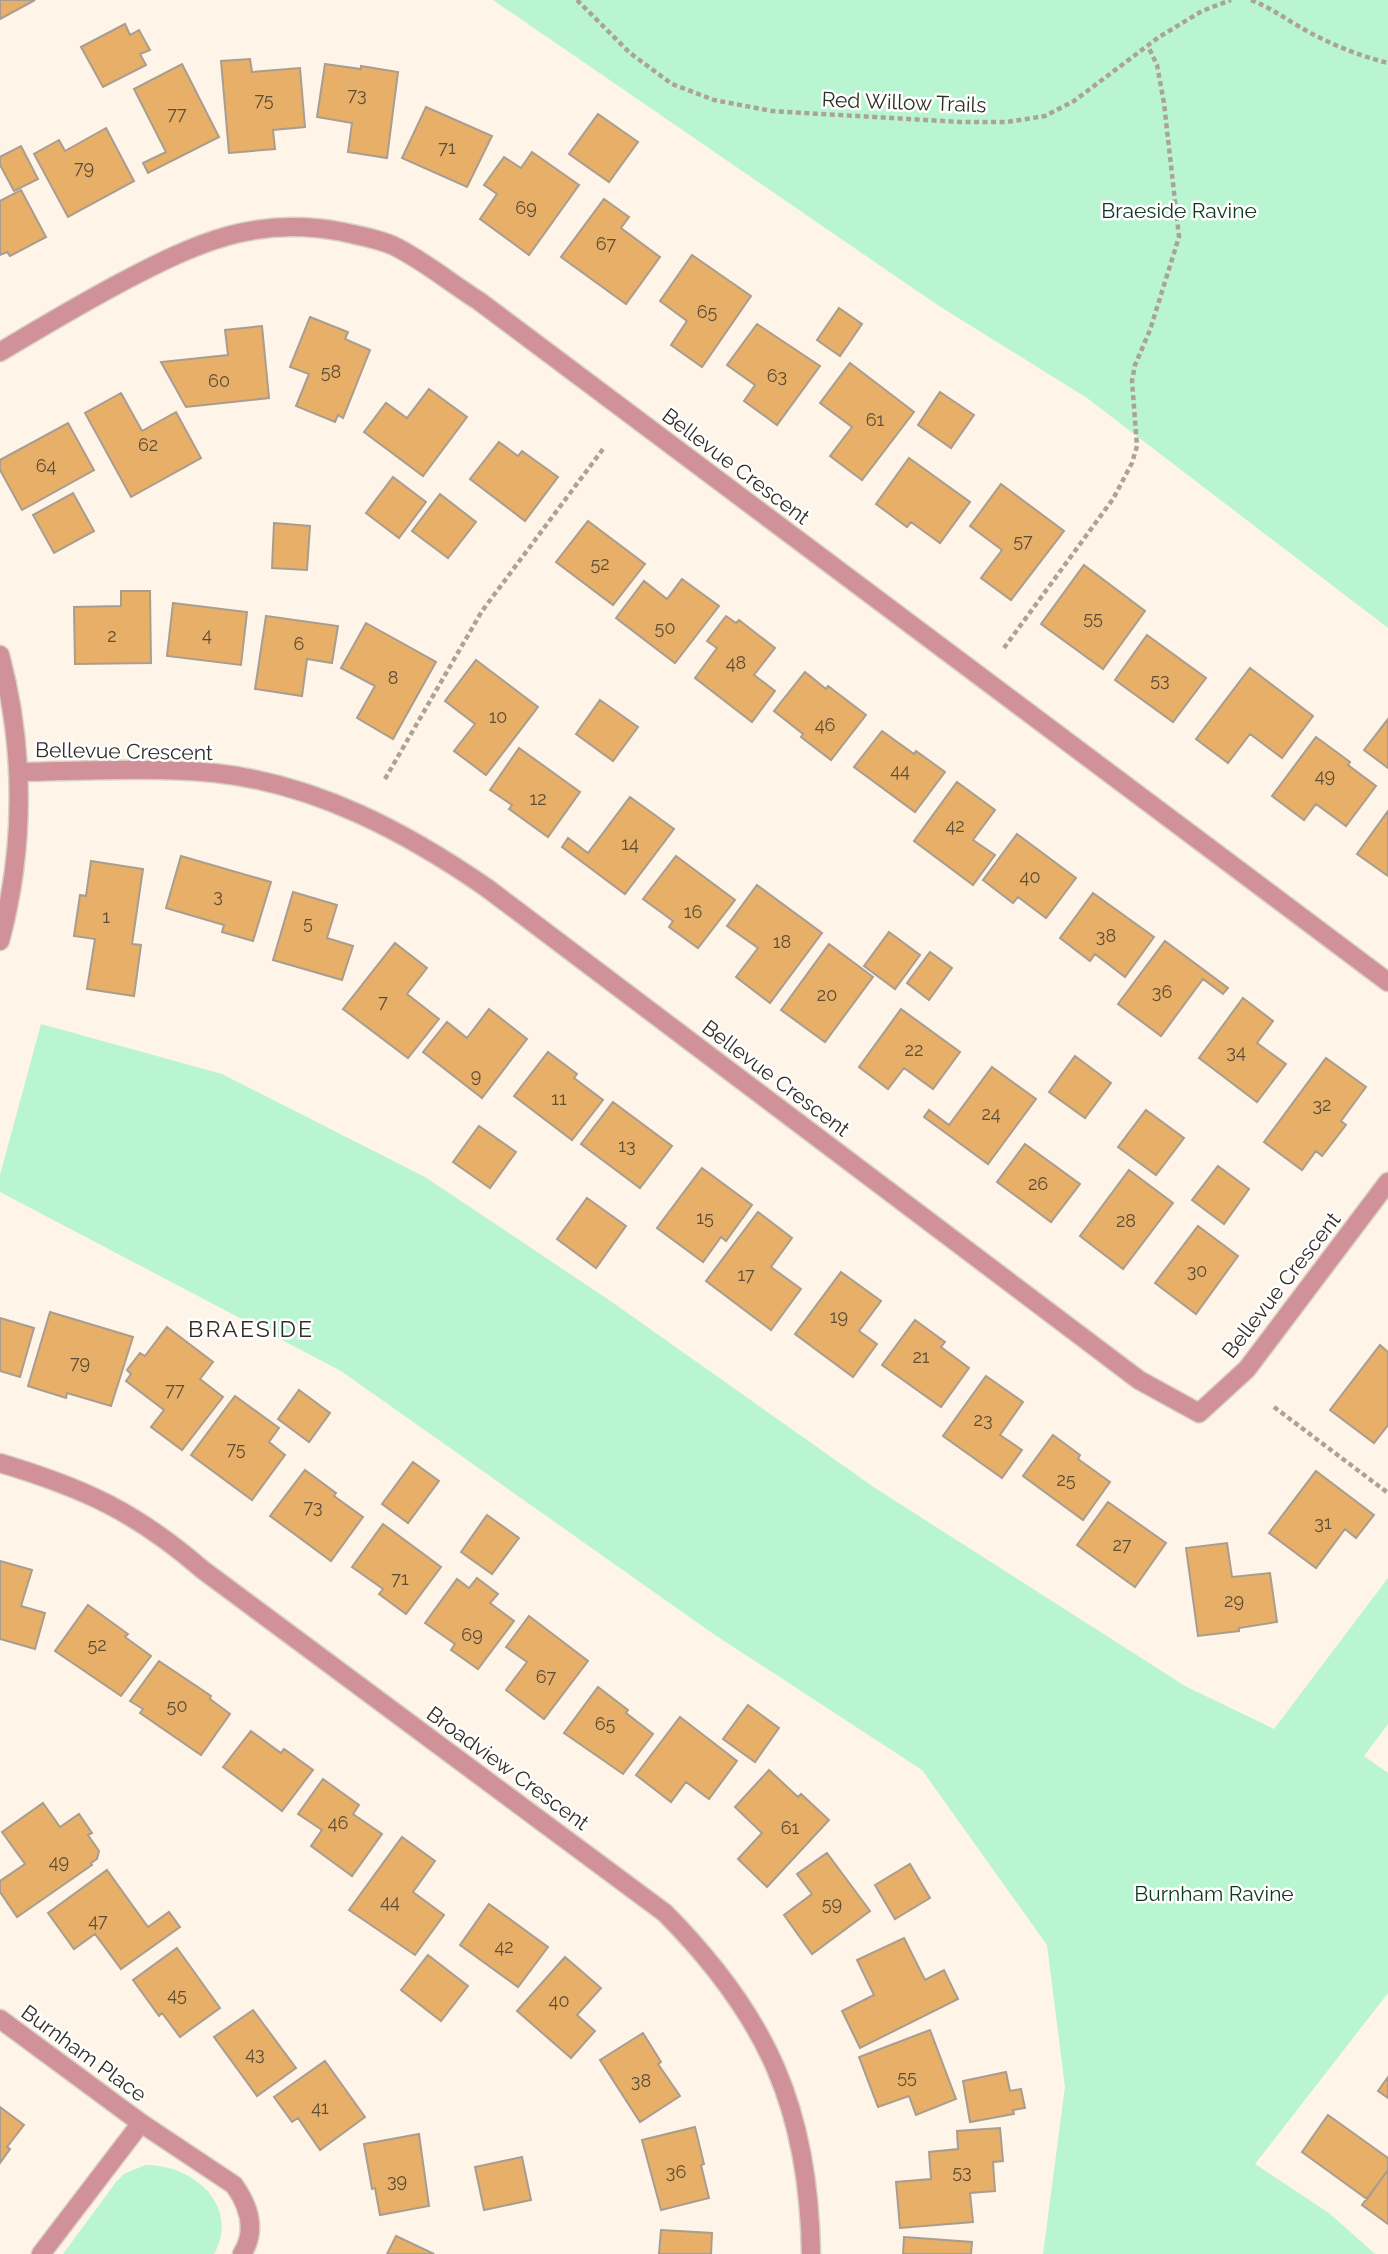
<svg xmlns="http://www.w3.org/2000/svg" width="1388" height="2254" font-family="Raleway,sans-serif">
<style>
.green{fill:#b9f5d0}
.building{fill:#e7af68;stroke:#a99d90;stroke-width:2}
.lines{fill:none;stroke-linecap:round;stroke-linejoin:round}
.minor-casing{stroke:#d9d0c5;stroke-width:21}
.tertiary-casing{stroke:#d9d0c5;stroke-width:21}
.path{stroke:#aba39a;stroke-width:4.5;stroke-dasharray:5 3.5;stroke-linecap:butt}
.minor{stroke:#d09198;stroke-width:18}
.tertiary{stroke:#d09198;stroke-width:18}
.labels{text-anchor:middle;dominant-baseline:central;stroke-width:5;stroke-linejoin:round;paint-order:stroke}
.number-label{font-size:18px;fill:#5e4e37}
.street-label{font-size:21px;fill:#312d27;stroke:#fff}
.park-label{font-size:21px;fill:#103522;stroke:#fff}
.neighbourhood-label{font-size:23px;letter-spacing:2px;fill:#312d27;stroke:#fff}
</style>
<rect width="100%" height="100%" fill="#fef4e8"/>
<path class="green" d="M493,0H1388V628L1087,398L939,306Z
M41,1024L222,1074L425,1177L609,1300L875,1488L1185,1686L1274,1729L1388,1578V1724L1364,1756L1388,1773V1993L1255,2164L1329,2213L1375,2254H1043L1065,2087L1047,1945L922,1770L712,1633L341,1371L0,1192V1175Z
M145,2165C192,2164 241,2205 214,2254H63L116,2182L124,2174Z"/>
<path class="building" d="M0,0H35L0,19Z
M125,24L130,35L139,30L150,50L140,54L146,65L103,87L81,47Z
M250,59L252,72L300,68L305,127L273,130L275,149L229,153L221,61Z
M182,64L219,137L148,173L143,163L166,152L134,89Z
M325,64L361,69V66L398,72L387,158L348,152L352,123L317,117Z
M426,107L492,136L467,187L402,158Z
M598,114L638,142L609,182L569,154Z
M106,128L134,181L68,217L34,154L59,140L65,151Z
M21,146L38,179L14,191L0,165V157Z
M532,152L579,185L529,255L480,219L497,194L484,185L504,157L521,168Z
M21,190L46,237L10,256L7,252L0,255V201Z
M604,199L629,217L621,228L660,257L626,304L561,257Z
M692,255L751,296L702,367L671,345L687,321L660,301Z
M839,308L862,324L840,356L817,340Z
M310,317L348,332L345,339L370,350L343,418L338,415L335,422L296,406L309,374L290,367Z
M757,324L820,366L777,425L744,401L755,385L727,365Z
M262,326L269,398L186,407L161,362L228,355L225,330Z
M850,363L914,412L862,480L830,456L852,427L820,403Z
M429,389L467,417L423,476L364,432L386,403L407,418Z
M940,392L974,415L951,448L918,425Z
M121,393L142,431L176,412L201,458L131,497L85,413Z
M68,423L94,470L22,510L0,470V460Z
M499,442L518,456L522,451L558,477L525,521L470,479Z
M909,458L970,502L940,543L911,522L907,527L876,504Z
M393,477L426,502L399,538L366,513Z
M1001,484L1064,531L1011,600L981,578L1002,550L970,526Z
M73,493L94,531L54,553L33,515Z
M440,494L476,522L448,558L412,531Z
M588,521L645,564L613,605L556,562Z
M274,523L310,526L307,570L272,568Z
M1084,565L1145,611L1103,669L1041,624Z
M682,579L719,606L675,663L616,618L644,581L667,599Z
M121,591H150L151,663L75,664L74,607L121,606Z
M173,603L247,612L241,665L167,656Z
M266,616L338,626L332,663L307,659L302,696L255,689Z
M726,616L736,623L739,620L775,648L754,675L775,691L752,722L695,678L717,648L707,641Z
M366,623L436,662L393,739L357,718L375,686L341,668Z
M1147,635L1206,678L1173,722L1115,680Z
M476,660L538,707L486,775L454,751L475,724L445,701Z
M1250,668L1313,716L1282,758L1250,734L1228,763L1196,739Z
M805,672L826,689L828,686L866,715L831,760L801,737L803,734L774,711Z
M600,700L638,727L613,761L576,734Z
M1388,719V768L1364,750Z
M882,731L914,754L916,751L945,772L915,812L854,767Z
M1316,737L1350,762L1348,765L1376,786L1346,826L1316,804L1304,820L1272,796Z
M519,748L580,792L548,837L509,809L512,805L490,790Z
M957,782L995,810L973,840L995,855L973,885L914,841Z
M630,797L674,829L625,894L562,847L568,838L588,853Z
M1388,811V876L1357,854Z
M1017,834L1076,878L1046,918L1018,897L1013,903L983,880Z
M181,856L271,882L253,941L222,932L224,925L166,908Z
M676,856L735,900L698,948L669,927L673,921L643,899Z
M91,861L143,869L132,944L141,945L134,996L87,989L95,939L74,936L80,895L86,896Z
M757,885L822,933L770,1003L736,977L758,948L727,926Z
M293,892L337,905L327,938L353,946L342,980L273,960Z
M1093,893L1154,937L1125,977L1095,954L1090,961L1060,938Z
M889,932L920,955L895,989L864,966Z
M1165,941L1228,988L1223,994L1203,979L1161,1036L1118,1004Z
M395,943L427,968L407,994L439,1019L408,1058L343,1009Z
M829,944L873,977L825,1042L781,1010Z
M930,952L952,968L929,1000L907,983Z
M1243,998L1273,1021L1257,1043L1286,1064L1257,1102L1199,1058Z
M489,1009L527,1039L482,1098L423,1052L447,1022L467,1038Z
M901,1009L960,1052L933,1089L904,1068L888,1089L859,1067Z
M548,1052L577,1074L574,1078L603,1100L572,1140L514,1096Z
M1075,1056L1111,1083L1085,1118L1049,1092Z
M1326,1058L1366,1087L1341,1121L1346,1125L1322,1156L1316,1151L1302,1170L1264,1142Z
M992,1067L1036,1099L988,1164L924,1117L929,1110L949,1125Z
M613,1102L672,1146L640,1188L581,1144Z
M1146,1110L1184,1138L1156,1175L1118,1147Z
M479,1126L516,1152L490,1188L453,1162Z
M1025,1144L1080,1184L1051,1222L997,1182Z
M1218,1166L1249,1189L1224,1224L1192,1200Z
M702,1168L752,1205L726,1241L721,1237L703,1262L657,1228Z
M1129,1170L1173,1203L1123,1269L1080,1236Z
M587,1198L626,1226L596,1268L557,1239Z
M758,1212L792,1238L771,1267L801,1289L771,1330L706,1281Z
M1198,1226L1238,1256L1196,1314L1155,1283Z
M841,1272L881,1301L859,1331L877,1344L853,1377L795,1334Z
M50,1312L133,1337L111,1406L67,1393L66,1398L28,1386Z
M0,1318L34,1328L20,1377L0,1371Z
M915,1320L945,1342L941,1347L969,1368L941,1407L882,1365Z
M167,1327L213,1362L200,1379L223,1397L182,1450L151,1427L164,1410L126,1381L131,1374L127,1370L140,1353L145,1356Z
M1380,1345L1388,1352V1425L1374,1443L1330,1410Z
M986,1376L1023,1402L1000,1435L1022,1450L1002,1478L943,1436Z
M299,1390L330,1413L309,1442L278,1419Z
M235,1396L279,1428L269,1442L285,1455L252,1500L191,1455Z
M1053,1435L1080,1455L1078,1459L1110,1482L1083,1520L1023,1476Z
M413,1462L439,1481L408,1523L382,1504Z
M305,1470L336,1493L334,1496L363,1517L331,1561L270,1516Z
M1316,1471L1374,1515L1356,1538L1345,1529L1316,1568L1269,1533Z
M1108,1502L1166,1543L1135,1587L1077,1545Z
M487,1515L519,1538L492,1574L461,1552Z
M383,1524L441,1567L406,1614L379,1594L383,1589L352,1567Z
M1227,1543L1232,1577L1270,1573L1277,1622L1239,1628V1631L1198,1636L1186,1548Z
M0,1561L32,1570L21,1606L45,1613L35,1649L0,1639Z
M477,1578L498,1594L490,1603L514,1621L478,1669L451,1650L455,1644L425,1623L457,1579L469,1588Z
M88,1605L128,1634L125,1637L151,1656L121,1696L55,1651Z
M529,1616L588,1661L544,1719L506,1690L527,1662L506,1647Z
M159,1661L211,1696L210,1699L230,1714L201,1755L140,1713L143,1709L130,1701Z
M598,1687L628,1710L626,1713L653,1734L623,1774L564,1733Z
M748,1705L779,1728L755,1762L723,1739Z
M680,1717L737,1761L709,1799L686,1782L671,1802L636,1775Z
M251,1731L281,1753L284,1749L313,1770L282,1811L223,1767Z
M769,1770L798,1797L801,1794L829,1820L767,1887L738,1859L762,1833L735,1807Z
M323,1779L359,1805L353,1814L382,1834L352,1876L311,1846L322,1830L298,1814Z
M43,1803L60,1827L79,1814L92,1833L88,1835L99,1851L97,1859L91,1863L92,1865L17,1917L0,1892V1881L25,1864L2,1832Z
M402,1837L435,1861L413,1892L444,1915L415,1955L349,1910Z
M827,1853L870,1911L812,1954L784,1915L812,1894L797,1874Z
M910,1864L930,1898L895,1919L875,1885Z
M107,1870L148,1927L169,1912L180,1927L121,1969L95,1934L74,1949L48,1913Z
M489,1904L548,1947L518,1987L460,1945Z
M904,1938L925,1980L944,1970L958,1999L860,2048L842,2011L874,1995L857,1960Z
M177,1948L220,2008L180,2037L162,2013L159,2016L133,1980Z
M428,1955L468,1986L441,2021L401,1990Z
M565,1957L601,1988L577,2015L595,2031L571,2058L517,2011Z
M253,2010L296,2068L257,2096L214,2037Z
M930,2030L956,2099L916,2115L909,2096L878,2107L859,2057Z
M643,2033L661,2062L658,2064L680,2096L640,2122L600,2060Z
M325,2061L365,2117L320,2150L298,2118L292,2122L274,2097Z
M1006,2072L1010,2091L1021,2089L1025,2108L1013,2110L1014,2114L970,2122L963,2081Z
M1388,2077V2098L1378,2091Z
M0,2107L24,2125L7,2147L10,2149L0,2163Z
M1328,2115L1388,2158V2170L1367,2199L1302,2152Z
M695,2127L704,2164L701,2165L709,2198L661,2210L642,2140Z
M1000,2128L1003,2161L993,2162L995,2191L970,2193L973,2222L900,2228L896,2182L931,2179L929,2152L958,2149L957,2131Z
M419,2134L429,2206L380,2215L375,2188L372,2189L364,2144Z
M522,2157L531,2200L484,2210L475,2167Z
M1388,2170V2224L1362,2205Z
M661,2230L712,2233L711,2254H659Z
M396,2236L434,2254H387Z
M904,2237L972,2242L971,2254H903Z"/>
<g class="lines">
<defs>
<path id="minor" d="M0,352C40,328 79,305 120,283C196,243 255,215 343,232C360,236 379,239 394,246C423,260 452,284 479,301L1388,982
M19,772C84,771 150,767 215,773C316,784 406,832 487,888L1139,1380L1199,1413L1247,1369L1388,1182
M0,1463C84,1488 136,1512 203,1570L665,1913C767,2016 809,2109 811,2254
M0,2019L141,2123L234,2185C249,2206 257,2230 242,2254
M41,2254L141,2123"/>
<path id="tertiary" d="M0,655C25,748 25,848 0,941"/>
</defs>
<use href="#minor" class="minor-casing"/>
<use href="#tertiary" class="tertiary-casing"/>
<path class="path" d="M577,0L630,53L672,84L714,100L772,111L960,122H1007L1045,116L1074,101L1159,37L1202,11L1231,0
M1251,0C1269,7 1283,17 1300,27C1327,43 1357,55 1388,63
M1004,648L1113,499L1132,463L1137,446L1132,381L1135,365L1150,330L1179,237L1164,103L1157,65L1148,46
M385,779L482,611L603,449
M1274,1407L1388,1493"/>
<use href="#minor" class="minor"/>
<use href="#tertiary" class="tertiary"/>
</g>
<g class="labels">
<g class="number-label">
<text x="357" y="94">73</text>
<text x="264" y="99">75</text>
<text x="177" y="113">77</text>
<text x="447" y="147">71</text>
<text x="84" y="167">79</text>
<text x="526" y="207">69</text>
<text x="606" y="243">67</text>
<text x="707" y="311">65</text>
<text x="331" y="371">58</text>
<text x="777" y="375">63</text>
<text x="219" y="380">60</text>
<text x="875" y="419">61</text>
<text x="148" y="444">62</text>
<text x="46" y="465">64</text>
<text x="1023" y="540">57</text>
<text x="600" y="563">52</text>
<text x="1093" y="617">55</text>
<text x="665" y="627">50</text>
<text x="207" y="634">4</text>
<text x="112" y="635">2</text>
<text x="299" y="643">6</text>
<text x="736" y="662">48</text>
<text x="393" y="677">8</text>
<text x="1160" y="679">53</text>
<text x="498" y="716">10</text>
<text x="825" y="724">46</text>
<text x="900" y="770">44</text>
<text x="1325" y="775">49</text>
<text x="538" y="798">12</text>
<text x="955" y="825">42</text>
<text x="630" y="843">14</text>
<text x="1030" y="876">40</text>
<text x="218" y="895">3</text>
<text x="693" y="911">16</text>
<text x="106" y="916">1</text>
<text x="308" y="922">5</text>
<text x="1106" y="935">38</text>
<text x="782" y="941">18</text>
<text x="1162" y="991">36</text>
<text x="827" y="994">20</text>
<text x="383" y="1001">7</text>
<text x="914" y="1049">22</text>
<text x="1236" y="1051">34</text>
<text x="476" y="1075">9</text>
<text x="559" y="1098">11</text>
<text x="1322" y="1104">32</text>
<text x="991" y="1113">24</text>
<text x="627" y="1145">13</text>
<text x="1038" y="1183">26</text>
<text x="705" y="1217">15</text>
<text x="1126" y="1220">28</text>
<text x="1197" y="1270">30</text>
<text x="746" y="1274">17</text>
<text x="839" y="1316">19</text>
<text x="921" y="1356">21</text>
<text x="80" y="1362">79</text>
<text x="175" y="1389">77</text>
<text x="983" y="1419">23</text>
<text x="236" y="1448">75</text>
<text x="1066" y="1479">25</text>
<text x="313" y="1506">73</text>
<text x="1323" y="1522">31</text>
<text x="1122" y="1544">27</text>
<text x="400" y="1578">71</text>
<text x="1234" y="1600">29</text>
<text x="472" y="1634">69</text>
<text x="97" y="1644">52</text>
<text x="546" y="1676">67</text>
<text x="177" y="1705">50</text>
<text x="605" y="1723">65</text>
<text x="338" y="1822">46</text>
<text x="790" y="1827">61</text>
<text x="59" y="1861">49</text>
<text x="390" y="1901">44</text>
<text x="832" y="1903">59</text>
<text x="98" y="1920">47</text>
<text x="504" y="1946">42</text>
<text x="177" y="1994">45</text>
<text x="559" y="2000">40</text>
<text x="255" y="2053">43</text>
<text x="907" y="2076">55</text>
<text x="641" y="2080">38</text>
<text x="320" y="2107">41</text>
<text x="676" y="2171">36</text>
<text x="962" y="2171">53</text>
<text x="397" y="2180">39</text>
</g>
<g class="street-label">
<text transform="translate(904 102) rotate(2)">Red Willow Trails</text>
<text transform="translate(736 466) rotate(37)">Bellevue Crescent</text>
<text transform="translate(124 751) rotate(1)">Bellevue Crescent</text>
<text transform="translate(776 1078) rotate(37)">Bellevue Crescent</text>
<text transform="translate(1281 1285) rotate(-52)">Bellevue Crescent</text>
<text transform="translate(508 1768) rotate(36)">Broadview Crescent</text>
<text transform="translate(84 2053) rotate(36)">Burnham Place</text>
</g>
<g class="park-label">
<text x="1179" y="210">Braeside Ravine</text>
<text x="1214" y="1893">Burnham Ravine</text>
</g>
<g class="neighbourhood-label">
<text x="251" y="1328">BRAESIDE</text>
</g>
</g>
</svg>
